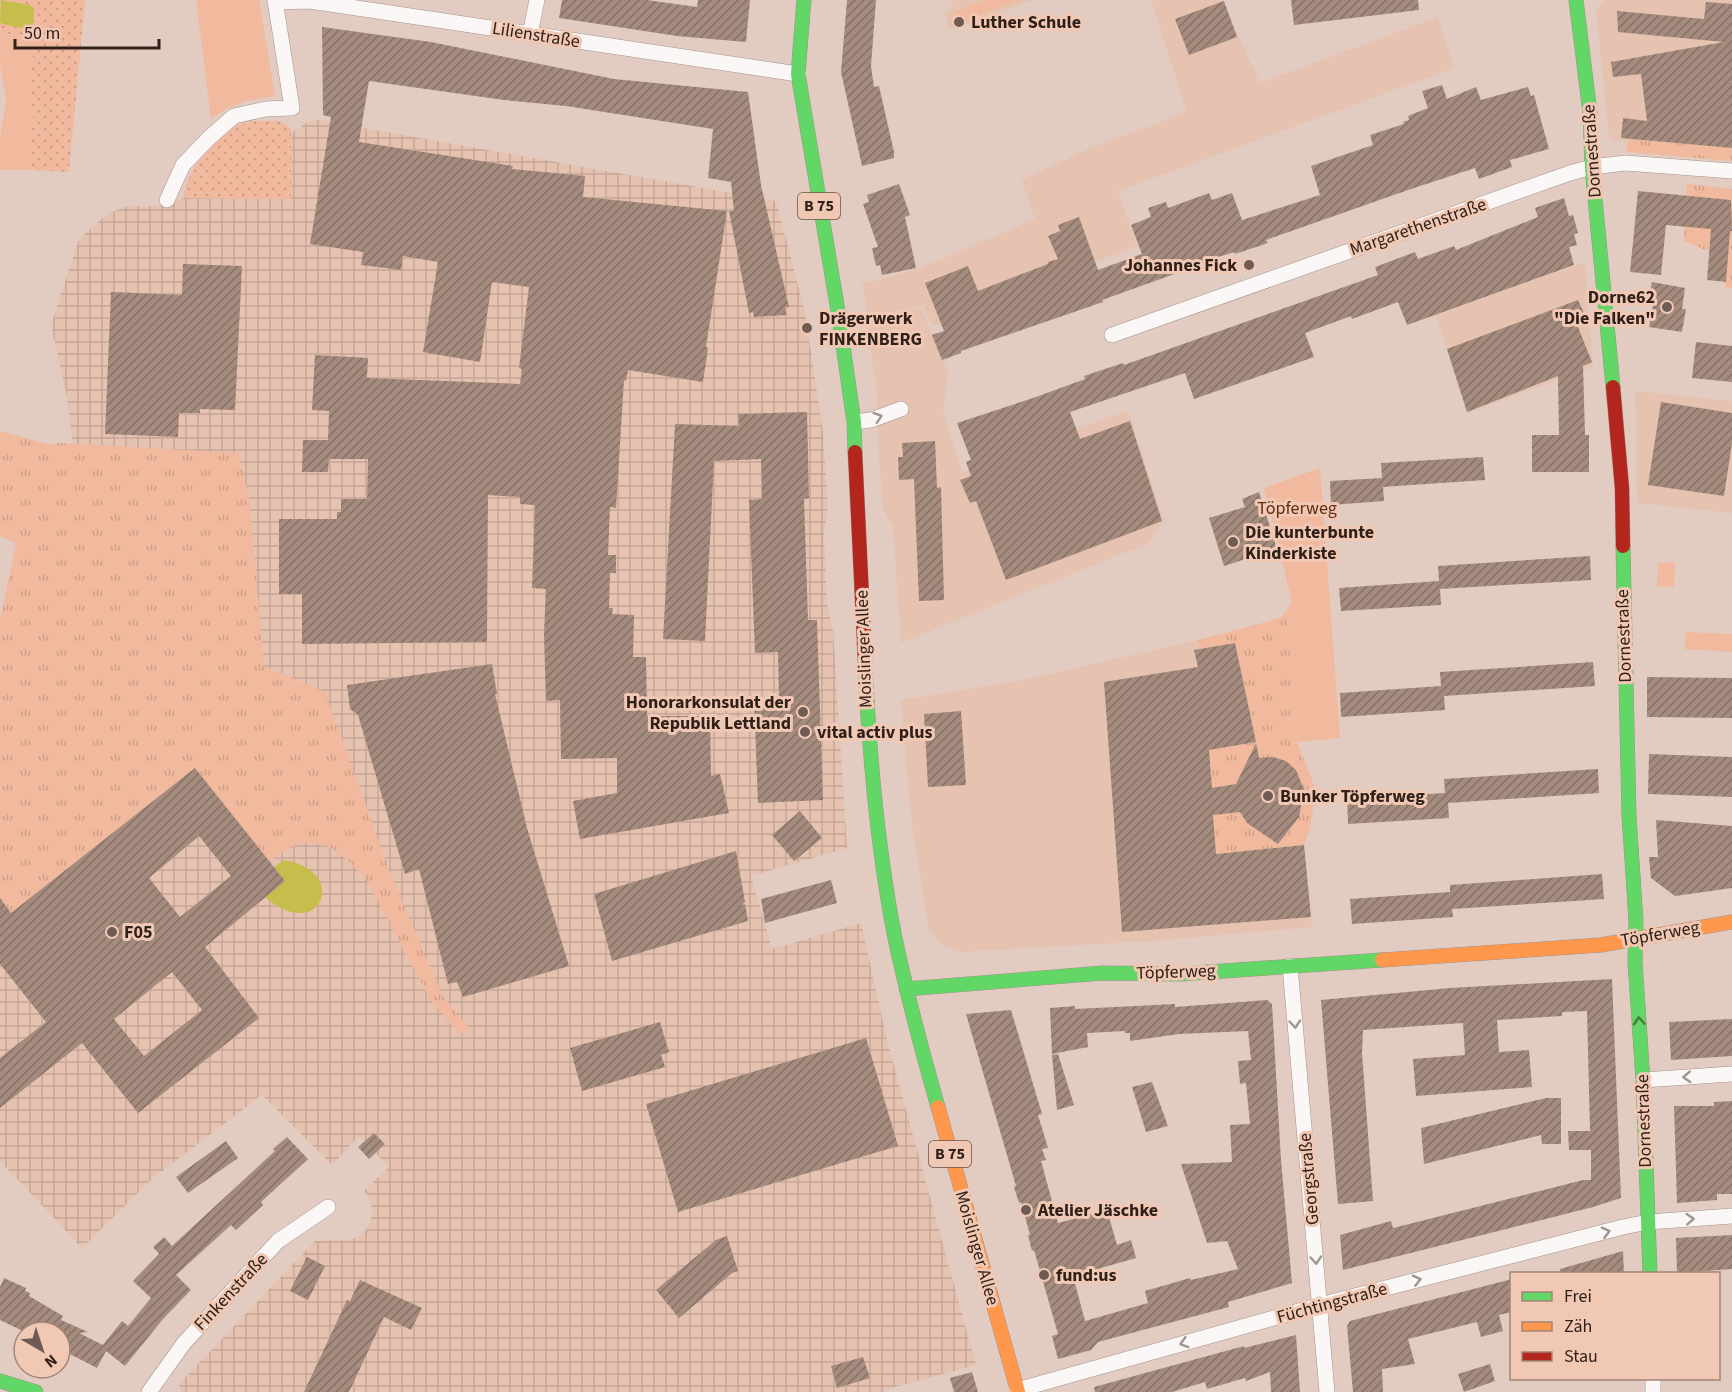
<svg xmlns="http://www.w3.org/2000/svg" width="1732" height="1392" font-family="'Source Sans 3',sans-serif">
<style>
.built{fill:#e6c2b1}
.industrial{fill:url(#industrial-grid)}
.grass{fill:url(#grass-tufts)}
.park{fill:#f1b99e}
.garden{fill:url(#garden-dots)}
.water{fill:#c7bd4c}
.building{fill:url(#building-hatch);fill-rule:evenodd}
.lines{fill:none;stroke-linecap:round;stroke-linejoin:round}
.street-casing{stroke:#a3928a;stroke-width:16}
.fast-casing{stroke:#a3928a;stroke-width:15}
.slow-casing{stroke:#a3928a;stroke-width:15}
.jam-casing{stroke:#a3928a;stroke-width:15}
.street{stroke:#fbf7f6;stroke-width:15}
.fast{stroke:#63d668;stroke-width:14}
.slow{stroke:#ff974d;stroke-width:14}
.jam{stroke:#b3261e;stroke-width:14}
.oneway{stroke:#9f9693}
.oneway2{stroke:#497b40}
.poi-dot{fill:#6e5c54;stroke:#f0c8b4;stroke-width:2}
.labels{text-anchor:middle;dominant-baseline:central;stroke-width:6;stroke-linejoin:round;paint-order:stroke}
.shield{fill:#f0c8b4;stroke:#695248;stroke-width:1.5}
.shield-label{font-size:16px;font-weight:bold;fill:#2f2019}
.poi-label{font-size:18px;font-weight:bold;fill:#2f2019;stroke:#f0c8b4;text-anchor:start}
.street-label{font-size:18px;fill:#2f2019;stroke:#f0c8b4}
.park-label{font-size:18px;fill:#5c2f17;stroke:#f0c8b4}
</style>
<defs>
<pattern id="industrial-grid" width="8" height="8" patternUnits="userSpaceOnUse" patternTransform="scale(1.5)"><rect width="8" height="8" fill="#e6c2b1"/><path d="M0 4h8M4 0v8" fill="none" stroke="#c6a698"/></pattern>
<pattern id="grass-tufts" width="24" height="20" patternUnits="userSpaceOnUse" patternTransform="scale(1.5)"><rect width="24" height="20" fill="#f1b99e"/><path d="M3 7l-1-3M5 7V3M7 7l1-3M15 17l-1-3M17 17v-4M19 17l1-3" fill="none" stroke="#cf9f88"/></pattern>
<pattern id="garden-dots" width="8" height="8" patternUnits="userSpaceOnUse" patternTransform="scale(1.5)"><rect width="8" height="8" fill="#f1b99e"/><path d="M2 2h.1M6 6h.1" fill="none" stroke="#cf9f88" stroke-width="1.8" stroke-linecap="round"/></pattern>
<pattern id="building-hatch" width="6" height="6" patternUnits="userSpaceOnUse" patternTransform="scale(1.5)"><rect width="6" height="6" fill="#a48b7d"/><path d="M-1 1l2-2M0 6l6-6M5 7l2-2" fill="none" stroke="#867166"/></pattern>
</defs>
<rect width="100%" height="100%" fill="#e2ccc2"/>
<path class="built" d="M953,0H1033L950,30L945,14L953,4Z
M1151,0H1222L1260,83L1438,17L1455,68L1118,191L1137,246L933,327L923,306L882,314L922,309L948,372L943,410L962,473L1128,410L1164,521L1149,543L901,643L893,527L883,509L878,444L877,390L865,317L868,316L862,284L920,268L1035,219L1022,180L1090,148L1187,112Z
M1604,0H1732V152L1615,140L1609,138L1596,10Z
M1585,262L1593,367L1467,413L1436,315Z
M1635,391L1732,401V513L1637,503Z
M1198,640L1201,649L1235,643L1256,742L1217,854L1304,845L1312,927L1153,941L959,952L943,946L929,930L911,818L901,700L1018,681Z"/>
<path class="industrial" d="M313,119L776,201L805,312L823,432L828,507L824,533L827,603L833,631L847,848L751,876L772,949L861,923L888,1044L976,1365L884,1390V1392H181L179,1384L315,1241L348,1240L358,1237L365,1231L370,1223L372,1211L371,1201L364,1191L389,1167L359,1136L332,1165L262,1095L154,1177L82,1248L0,1161V781L75,459L66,392L51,325L79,239L106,215L127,206H153L184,198L291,199V133Z"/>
<path class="grass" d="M1628,139L1732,148V161L1626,152Z
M1687,184L1732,189V288H1725L1728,252L1703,249L1684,241Z
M0,431L51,445L58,443L238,453L249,496L264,666L325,692L391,875L442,995L469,1028L460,1035L431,1001L365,877L346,859L329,847L307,842L294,846L269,861L195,768L11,913L0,898V620L16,543L0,536Z
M1287,610L1297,742L1314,785L1315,795L1310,829L1304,845L1216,854L1209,750L1256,742L1235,643L1200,649L1198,640L1280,618Z"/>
<path class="park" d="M196,0H259L275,96L246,101L224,110L211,119Z
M985,0H1021L958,23L954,12Z
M0,32L35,39L27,107L34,109L29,170H0V138L6,101L0,64Z
M1320,468L1340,738L1297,742L1287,610L1292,602L1264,488Z
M1658,562L1675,563L1674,587L1657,586Z
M1686,632L1732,634V652L1684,649Z"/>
<path class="garden" d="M0,0H85L69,172L29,170L34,110L27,108L35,39L0,32Z
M250,121H280L291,128V199L184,198C183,174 213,141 232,128C238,125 244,123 250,121Z"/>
<path class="water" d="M1,0L30,5L34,9L33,26L27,29L2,24L0,22Z
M284,860C351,871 320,945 265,897L285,881L274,867Z"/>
<path class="building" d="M562,0H647L697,7L698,0H750L746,42L677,36L559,18Z
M847,0H876L871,66L874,87L879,86L894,152V158L862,166L841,72Z
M1291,0H1418L1419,10L1294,25Z
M1224,1L1237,37L1189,55L1175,19Z
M1706,2L1732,4V148L1621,138L1623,118L1647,121L1641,74L1613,77L1611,62L1724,42L1618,32L1617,11L1704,19Z
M322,27L431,42L614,79L748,92L761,185L789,307H785L786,315L754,317L753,312L749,313L729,211H734L731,182L708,178L713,129L566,106L504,100L369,81L359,142L513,166L512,169L585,176L583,197L727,211L706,347L708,348L703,382L628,370L626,381L624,380L616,508L610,507L608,555H616V573H610L609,608H613L612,614L634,615L633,657H646L647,716H710L711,776L720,774L729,813L580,839L573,801L617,793V758L561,759L560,700L546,701L544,634L546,589L532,588L535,505L520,504V497L488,495L487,642L302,644V594H279V519H337V512H341V499H367L368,459H329L328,472H302L303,440H328L329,411L312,410L315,355L368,358L367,378L520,384L522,369L519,368L529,287L492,282L480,362L423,352L438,262L403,256L401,270L361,265L363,252L310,244L331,117L323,115Z
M1442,85L1447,99L1476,87L1481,100L1528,87L1531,96L1534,95L1549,149L1510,160L1512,167L1479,179L1475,168L1411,189L1266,240L1268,243L1235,254L1234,252L1193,265L1194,267L1102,300L1103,302L961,351V353L942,360L932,335L944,331L925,283L968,266L978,291L1048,264V262L1058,259L1048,236L1060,231L1058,225L1079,217L1098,270L1142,254L1131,225L1151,217L1148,208L1166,202L1168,208L1209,193L1212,200L1232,193L1242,220L1320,195L1311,166L1373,145L1370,135L1404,124L1403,122L1409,120L1408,116L1428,108L1422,91Z
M899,184L910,215L905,217L916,268L882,275L880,265L876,266L872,248L878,247L863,204L869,202L867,195Z
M1638,191L1731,200L1732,231H1730L1726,282L1707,280L1711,229L1666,225L1661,275L1630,272Z
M1564,198L1569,216L1573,215L1578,233L1574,234L1577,245L1569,247L1574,265L1407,325L1398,302L1352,319L1351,316L1305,333L1314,357L1194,399L1185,373L1070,412L1080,439L1130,421L1162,521L1006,580L976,501L970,503L960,480L971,476L966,462L971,460L957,423L1036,397L1085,379L1084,376L1123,363L1124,365L1378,275L1375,267L1415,252L1418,259L1454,246L1456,250L1538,217L1535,208Z
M183,264L242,266L235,410L200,409V413H179L178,437L105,434L111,292L182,295Z
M1652,282L1685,288L1682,309H1686L1682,332L1649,327L1653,305L1648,304Z
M1578,300L1584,313L1574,317L1592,362L1583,366L1585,435H1589V472H1532V435H1559L1558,376L1467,412L1447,349Z
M1696,342L1732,346V382L1692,378Z
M1661,402L1732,413V443L1724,496L1648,485Z
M807,412L809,498L804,499L808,620H817L823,800L758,803L754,700L779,699L778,652L755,653L749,500L762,499L761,459L714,461L705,641L663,639L675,424L739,426L738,414Z
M935,441L937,488L941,487L944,600L919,601L914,479L899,480L898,457H903L902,443Z
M1483,457L1485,480L1383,487L1384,501L1331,505L1330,481L1382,478L1381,463Z
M1259,492L1277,549L1224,566L1209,518L1245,507L1242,499Z
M1590,556L1591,580L1440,589L1441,605L1341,611L1339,588L1439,581L1438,566Z
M1235,643L1256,742L1209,750L1212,788L1236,784L1256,743L1259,758L1273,757L1286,761L1296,770L1304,790L1299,817L1278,844L1247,823L1240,812L1213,815L1216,854L1304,845L1311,917L1122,932L1104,682L1198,667L1194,650Z
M1593,662L1595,686L1444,696L1445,710L1341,717L1340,693L1441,686L1440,672Z
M492,664L497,694H495L527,828L569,966L463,997L457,982L448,984L419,869L405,874L358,715L350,709L347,685Z
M1647,677L1732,678V718L1647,717Z
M961,711L966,785L928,787L924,714Z
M1649,754L1732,757V797L1648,794Z
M195,768L285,881L205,947L259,1018L138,1113L82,1043L0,1108V1058L46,1022L0,964V898L11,913ZM199,836L231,876L180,917L149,878ZM172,972L202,1010L144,1056L114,1019Z
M1598,769L1599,793L1448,803L1449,818L1348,824L1347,799L1445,793L1444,779Z
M800,811L822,838L794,861L772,835Z
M1656,820L1732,826V888L1675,896L1651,878L1649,857H1658Z
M736,851L745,902L741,905L745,904L748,921L612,961L594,894Z
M1602,874L1604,899L1452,909L1453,917L1352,924L1350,899L1450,892V885Z
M831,880L837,903L765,923L761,899Z
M1612,979L1621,1198L1593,1207L1343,1270L1340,1235L1391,1221L1393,1228L1583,1180H1591V1150H1569L1568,1131H1590L1587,1011L1562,1012V1016L1497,1020L1499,1052L1529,1050L1532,1087L1416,1096L1413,1059L1465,1055L1463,1023L1363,1030L1362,1053L1373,1201L1338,1204L1321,1000L1450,988Z
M1267,1000L1272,1004L1281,1160L1292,1283L1228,1302L1229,1307L1098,1342L1091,1350L1058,1359L1052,1336L1058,1334L1034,1250L1032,1251L1028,1235H1030L1021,1202L1019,1203L1014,1187L1016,1186L966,1014L1011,1010L1042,1114L1038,1115L1048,1148L1042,1149L1046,1160L1041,1161L1058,1223L1107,1210L1117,1245L1131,1240L1136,1258L1073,1276L1085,1321L1148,1303L1145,1291L1190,1278L1191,1280L1238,1269L1227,1241L1207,1243L1181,1164L1232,1162L1230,1125L1250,1124L1246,1083L1240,1084L1238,1061L1251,1060L1248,1031L1179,1034L1130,1041V1033H1125V1031L1087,1033L1088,1047L1052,1054L1050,1008L1075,1006V1009L1175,1004V1007Z
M1732,1019V1056L1671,1060L1669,1022Z
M660,1022L669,1052L661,1055L665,1067L582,1091L570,1048Z
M866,1038L898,1146L678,1212L646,1104Z
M1058,1054L1074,1105L1057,1110L1052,1055Z
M1152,1082L1168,1126L1146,1132L1132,1087Z
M1546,1098H1561V1144H1542L1541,1135L1424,1164L1421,1128Z
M1732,1101V1194H1717V1200L1677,1203L1674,1106H1714V1102Z
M374,1133L385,1144L369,1159L358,1147Z
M287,1137L308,1159L261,1202L263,1205L236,1230L231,1225L176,1275L191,1290L163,1319L125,1366L106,1351L97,1368L60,1349V1332H25L0,1320V1287L4,1278L26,1288L25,1291L30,1293L29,1296L63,1316L61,1320L88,1332L79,1333L103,1345L122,1321L128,1326L151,1298L133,1281L159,1254L153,1247L164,1237L172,1246L275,1151L273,1149Z
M226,1141L238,1158L188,1193L176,1177Z
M1732,1235V1269L1677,1273L1676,1238Z
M727,1236L738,1271L732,1273L679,1318L656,1290L716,1240Z
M1623,1251L1624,1274H1560V1269Z
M307,1257L325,1266L308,1300L290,1291Z
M1512,1279V1312L1499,1315L1503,1331L1481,1337L1477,1322L1408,1339L1415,1364L1382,1369L1383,1392H1353L1347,1326L1350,1321Z
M360,1280L422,1308L411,1330L384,1317L349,1392H304L347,1300L350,1301Z
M1296,1335L1300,1392H1271L1270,1372L1246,1381L1245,1378L1207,1389L1205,1382L1172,1392H1095L1094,1387L1244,1346V1348Z
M863,1357L870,1378L837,1388L831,1366Z
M1490,1364L1495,1381L1464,1392L1458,1374Z
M972,1372L978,1392H954L950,1378Z"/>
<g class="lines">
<defs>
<path id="street" d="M275,2L310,1L798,74
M530,34L537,0
M167,200L183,165L209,138L234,116L266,109L292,108L275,0
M1112,335L1570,173L1592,167L1625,163L1732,171
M854,422L871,420L901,409
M1290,966L1327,1392
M1643,1080L1732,1074
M1653,1378V1392
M1017,1390L1320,1305L1623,1227L1648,1222L1732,1216
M149,1392L184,1343L278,1241L328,1207"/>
<path id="fast" d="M804,0L798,74L838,311L854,422L855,452
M1576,0L1590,113L1592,167L1613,387
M1623,546L1629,816L1636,921L1635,962L1643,1080L1650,1274
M865,660C869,753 877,847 895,938C907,995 922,1051 938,1107
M906,989L1103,973L1180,974L1382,960
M0,1381L36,1392"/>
<path id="slow" d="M1382,960L1601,945L1732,922
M938,1107L1018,1392"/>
<path id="jam" d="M1613,387L1622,488L1623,546
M855,452L865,660"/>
</defs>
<use href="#street" class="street-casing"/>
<use href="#fast" class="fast-casing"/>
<use href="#slow" class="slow-casing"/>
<use href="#jam" class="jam-casing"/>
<use href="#street" class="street"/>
<use href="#fast" class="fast"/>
<use href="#slow" class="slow"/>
<use href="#jam" class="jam"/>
</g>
<defs><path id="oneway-chevron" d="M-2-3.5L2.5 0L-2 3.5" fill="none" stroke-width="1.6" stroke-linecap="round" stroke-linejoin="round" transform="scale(1.5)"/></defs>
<g class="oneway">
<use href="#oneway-chevron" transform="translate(878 417) rotate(-18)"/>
<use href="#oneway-chevron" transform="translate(1295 1024) rotate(85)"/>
<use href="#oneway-chevron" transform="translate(1687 1077) rotate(177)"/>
<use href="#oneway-chevron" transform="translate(1690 1219) rotate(-4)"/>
<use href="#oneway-chevron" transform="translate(1606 1232) rotate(-14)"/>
<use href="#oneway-chevron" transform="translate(1316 1260) rotate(85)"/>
<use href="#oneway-chevron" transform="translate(1417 1280) rotate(-14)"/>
<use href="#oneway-chevron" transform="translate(1184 1343) rotate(164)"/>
</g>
<use class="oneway2" href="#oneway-chevron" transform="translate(1639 1021) rotate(-94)"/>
<g class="poi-dot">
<circle cx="959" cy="22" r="6"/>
<circle cx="1249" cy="265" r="6"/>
<circle cx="1667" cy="307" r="6"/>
<circle cx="807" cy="328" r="6"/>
<circle cx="1233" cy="542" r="6"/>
<circle cx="803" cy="712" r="6"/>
<circle cx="805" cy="732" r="6"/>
<circle cx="1268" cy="796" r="6"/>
<circle cx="112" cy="932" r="6"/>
<circle cx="1026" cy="1210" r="6"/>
<circle cx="1044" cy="1275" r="6"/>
</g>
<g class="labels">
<g class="shield">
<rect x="798" y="193" width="42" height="26" rx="4.5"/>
<rect x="929" y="1141" width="42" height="26" rx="4.5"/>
</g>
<g class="shield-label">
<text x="819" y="206">B 75</text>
<text x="950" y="1154">B 75</text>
</g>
<g class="poi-label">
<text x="971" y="22">Luther Schule</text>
<text x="1237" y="265" text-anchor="end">Johannes Fick</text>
<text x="1655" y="297" text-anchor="end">Dorne62<tspan x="1655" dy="21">"Die Falken"</tspan></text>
<text x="819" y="318">Drägerwerk<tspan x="819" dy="21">FINKENBERG</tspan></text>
<text x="1245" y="532">Die kunterbunte<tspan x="1245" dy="21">Kinderkiste</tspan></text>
<text x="791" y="702" text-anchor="end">Honorarkonsulat der<tspan x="791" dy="21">Republik Lettland</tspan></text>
<text x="817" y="732">vital activ plus</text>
<text x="1280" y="796">Bunker Töpferweg</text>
<text x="124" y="932">F05</text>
<text x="1038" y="1210">Atelier Jäschke</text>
<text x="1056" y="1275">fund:us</text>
</g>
<g class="street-label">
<text transform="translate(536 35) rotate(9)">Lilienstraße</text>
<text transform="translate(1592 151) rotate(-94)">Dornestraße</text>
<text transform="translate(1418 227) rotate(-19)">Margarethenstraße</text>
<text transform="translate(1624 636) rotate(-92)">Dornestraße</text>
<text transform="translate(864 649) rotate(-92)">Moislinger Allee</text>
<text transform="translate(1660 934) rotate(-10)">Töpferweg</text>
<text transform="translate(1176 972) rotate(-2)">Töpferweg</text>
<text transform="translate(1644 1121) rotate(-92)">Dornestraße</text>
<text transform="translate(1309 1179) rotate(-95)">Georgstraße</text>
<text transform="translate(977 1248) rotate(74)">Moislinger Allee</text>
<text transform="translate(231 1292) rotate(-47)">Finkenstraße</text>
<text transform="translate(1332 1303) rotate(-15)">Füchtingstraße</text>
</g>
<g class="park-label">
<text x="1297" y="508">Töpferweg</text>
</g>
</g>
<rect x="1510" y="1272" width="210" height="108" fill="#f0c8b4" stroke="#a38576" stroke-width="1.5"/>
<rect x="1522" y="1292" width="30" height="9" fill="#63d668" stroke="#a38576" stroke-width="1.5"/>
<text x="1564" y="1302" font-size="18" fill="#2f2019">Frei</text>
<rect x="1522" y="1322" width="30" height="9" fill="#ff974d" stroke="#a38576" stroke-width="1.5"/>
<text x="1564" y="1332" font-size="18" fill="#2f2019">Zäh</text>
<rect x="1522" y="1352" width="30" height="9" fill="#b3261e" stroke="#a38576" stroke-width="1.5"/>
<text x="1564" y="1362" font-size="18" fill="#2f2019">Stau</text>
<g transform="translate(42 1350) rotate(141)"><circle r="28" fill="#f0c8b4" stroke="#a38576" stroke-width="1.5"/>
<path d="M0-4.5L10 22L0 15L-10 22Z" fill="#6e5c54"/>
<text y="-9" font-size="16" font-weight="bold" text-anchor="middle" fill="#2f2019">N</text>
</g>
<path d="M15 39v9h144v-9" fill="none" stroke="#2f2019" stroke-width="3"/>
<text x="24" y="39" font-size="18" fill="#2f2019" stroke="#f0c8b4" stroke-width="4.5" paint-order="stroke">50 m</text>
</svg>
